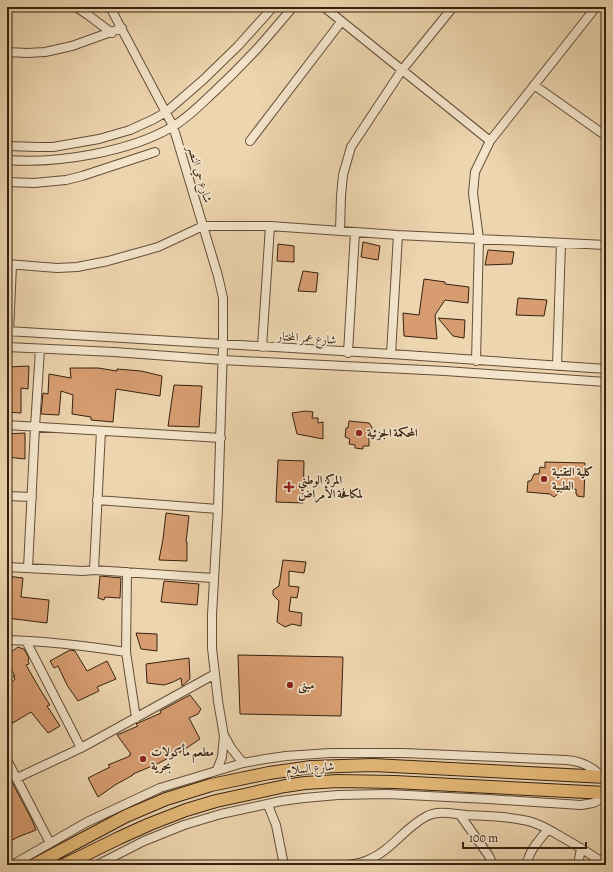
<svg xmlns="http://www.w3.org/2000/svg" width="613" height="872" font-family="Alegreya,Amiri,serif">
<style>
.building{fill:#d79d71;stroke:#362110}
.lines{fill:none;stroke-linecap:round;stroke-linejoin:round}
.minor-casing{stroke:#644e38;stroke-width:10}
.highway-casing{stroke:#362110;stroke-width:14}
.minor{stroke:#f3e4cb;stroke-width:8}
.highway{stroke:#e6ba78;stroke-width:12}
.poi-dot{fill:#8f2418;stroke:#f3e4cb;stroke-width:1.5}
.labels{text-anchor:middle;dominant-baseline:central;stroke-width:3.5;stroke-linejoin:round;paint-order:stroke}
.street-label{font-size:12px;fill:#362110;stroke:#f3e4cb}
.poi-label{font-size:12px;font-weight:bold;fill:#362110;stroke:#f3e4cb;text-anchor:start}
</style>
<rect width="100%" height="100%" fill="#edd5af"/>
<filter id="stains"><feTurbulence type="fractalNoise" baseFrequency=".005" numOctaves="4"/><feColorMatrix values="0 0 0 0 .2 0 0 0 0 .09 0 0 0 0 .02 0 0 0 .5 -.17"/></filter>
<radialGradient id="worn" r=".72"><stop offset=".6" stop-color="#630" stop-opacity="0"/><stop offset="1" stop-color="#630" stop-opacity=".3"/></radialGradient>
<path class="building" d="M363,242L380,246L378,260L361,257Z
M278,244L294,246V262L277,261Z
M488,250L514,252L512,264L485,265Z
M303,271L318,273L316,292L298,291Z
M424,279L445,282V284L469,287L468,303L445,300L435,315L437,339L404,336L403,313L419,315Z
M518,298L547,300L544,316L516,315Z
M438,318L465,320L464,338L453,336Z
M29,366L28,389L21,388V413L7,412V367Z
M70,368H98L117,371V369L141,371L162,376L160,396L116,389L113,422L91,420V417L72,414L73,395L61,391L59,415L41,414L43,393L48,394L49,374L71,378Z
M174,385L202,386L199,427L168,426Z
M306,411L313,412L312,418H318V423L323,422V439L297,434L292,413Z
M349,421L369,423L372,427L371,438L369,437V446H363V449L355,448V445L349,444L350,439L345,437L346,428H348Z
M25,433V459L7,457V434Z
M278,460L304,461L303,503L276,502Z
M545,462L585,463L584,497L577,496V494H576V489H572L568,485L554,497L550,494L527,492L528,481H531L534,474H539L540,467L545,468Z
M166,513L189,516L186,542H187V561L159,560L163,539Z
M283,560L306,562L304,573L289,571V586L299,587L297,598L291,597L289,611L302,613L301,626L292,624L285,627L277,622L279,601L273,595V590L279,586Z
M7,576L23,578L21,597L49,600L47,623L7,618Z
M100,576L121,578L120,598L105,597L104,600L98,598Z
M164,581L199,584L197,605L161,602Z
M136,633L157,634V651L141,649Z
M18,647L23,649H24L29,658L28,659L29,664L26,665L41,691L50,705L47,706L60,726L48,733L31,712L11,724L7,715V687L15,679L13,676H15L7,663V655Z
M70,650L75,651L87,671L107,661L116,679L97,687L99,691L78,701L67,685L58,666L54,668L50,661Z
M238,655L343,657L341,716L240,714Z
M189,658L190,679L182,686L181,678L173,682L164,685L147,683L146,664Z
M190,695L201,709L198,714L189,718L200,739L182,751L157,764L133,774V775L115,785L98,797L88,778L110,767L108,765L130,756L129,755L131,754L117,735L138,726L136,724L161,713L160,711Z
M12,782L32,820L36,830L18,837L7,843V785Z"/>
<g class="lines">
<defs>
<path id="minor" d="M76,7L88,15L112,33
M110,7L173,126L218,276L223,298V345L218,509L212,615V648L218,701L224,736L222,757L217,770
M324,7L490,141
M7,52L27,53L45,52L72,46L122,28
M534,85L606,136
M250,141L341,22
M7,146L38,147H53L99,139L130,130L154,119L166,112L203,80L238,46L273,7
M7,160C57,164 129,152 172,127C188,118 201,104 214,92C228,79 242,65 255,51C268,37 280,22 293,7
M7,182L34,183L66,180L82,176L155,152
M340,231L341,196L343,175L351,147L402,70L453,7
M7,264L57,268L77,267L108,261L158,247L203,226H270L398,235L606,245
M7,331L391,354L606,369
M9,332L12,265
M7,347L114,352L223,360L445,371L606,382
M262,347L270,226
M348,353L355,232
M391,354L398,235
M476,361L479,239L473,193L475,172L490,141L596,7
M557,366L561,243
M7,425L221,438
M7,496L32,497
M97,500L218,509
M7,567L83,571L94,570L213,578
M28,568L35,427L40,349
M94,570L101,431
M127,572L126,652L136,718
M7,640C47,641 87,646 126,652
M26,641L81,748
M225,737L231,748L243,763
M7,760L50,843
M17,778L81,748L215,674
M268,805L276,825L284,865
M460,815L489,856L493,865
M12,865L87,822L160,788L243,763L265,759L286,756L330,753H403L566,760C581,761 592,766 602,777
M97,865L144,841L184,825L221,814L281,801L304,798L338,795L387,794L488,799L581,805L593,803L606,797
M348,865C355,864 362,863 368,860C391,851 405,827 427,816C439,810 453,814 466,815C485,816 505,816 523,820C536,822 548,829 560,836C576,845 591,854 606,865
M527,865C528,851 540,840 548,829
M578,865L581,848"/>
<path id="highway" d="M34,865L126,816L166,799L211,785L269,773L311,767L373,765L606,777
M64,865L119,838L150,824L186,810L216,801L285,786L305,783L338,781L395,782L606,793"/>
</defs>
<use href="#minor" class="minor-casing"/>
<use href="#highway" class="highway-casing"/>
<use href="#minor" class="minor"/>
<use href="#highway" class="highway"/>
</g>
<g class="poi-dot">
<circle cx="359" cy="433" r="4"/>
<circle cx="544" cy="479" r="4"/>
<path d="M287 481h4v4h4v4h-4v4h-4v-4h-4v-4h4z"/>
<circle cx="290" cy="685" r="4"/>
<circle cx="143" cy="759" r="4"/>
</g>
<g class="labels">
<g class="street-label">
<text transform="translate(200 174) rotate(73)">شارع حي النصر</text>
<text transform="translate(307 338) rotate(4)">شارع عمر المختار</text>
<text transform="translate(310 768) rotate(-5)">شارع السلام</text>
</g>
<g class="poi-label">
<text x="367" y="433">المحكمة الجزئية</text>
<text x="552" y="472">كلية التقنية<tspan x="552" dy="14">الطبية</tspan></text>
<text x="298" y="480">المركز الوطني<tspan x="298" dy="14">لمكافحة الأمراض</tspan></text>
<text x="298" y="685">مبنى</text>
<text x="151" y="752">مطعم مأكولات<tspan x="151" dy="14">بحرية</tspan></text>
</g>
</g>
<rect width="613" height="872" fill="none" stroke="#edd5af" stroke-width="24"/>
<rect x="8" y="8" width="597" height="856" fill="none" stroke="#362110" stroke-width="2"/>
<rect x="12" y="12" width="589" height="848" fill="none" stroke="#362110"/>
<path d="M463 842v6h123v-6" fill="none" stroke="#362110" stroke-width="2"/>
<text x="469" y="842" font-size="12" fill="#362110" stroke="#f3e4cb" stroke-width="3" paint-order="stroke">100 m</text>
<rect width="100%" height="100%" filter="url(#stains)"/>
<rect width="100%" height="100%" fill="url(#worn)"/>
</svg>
